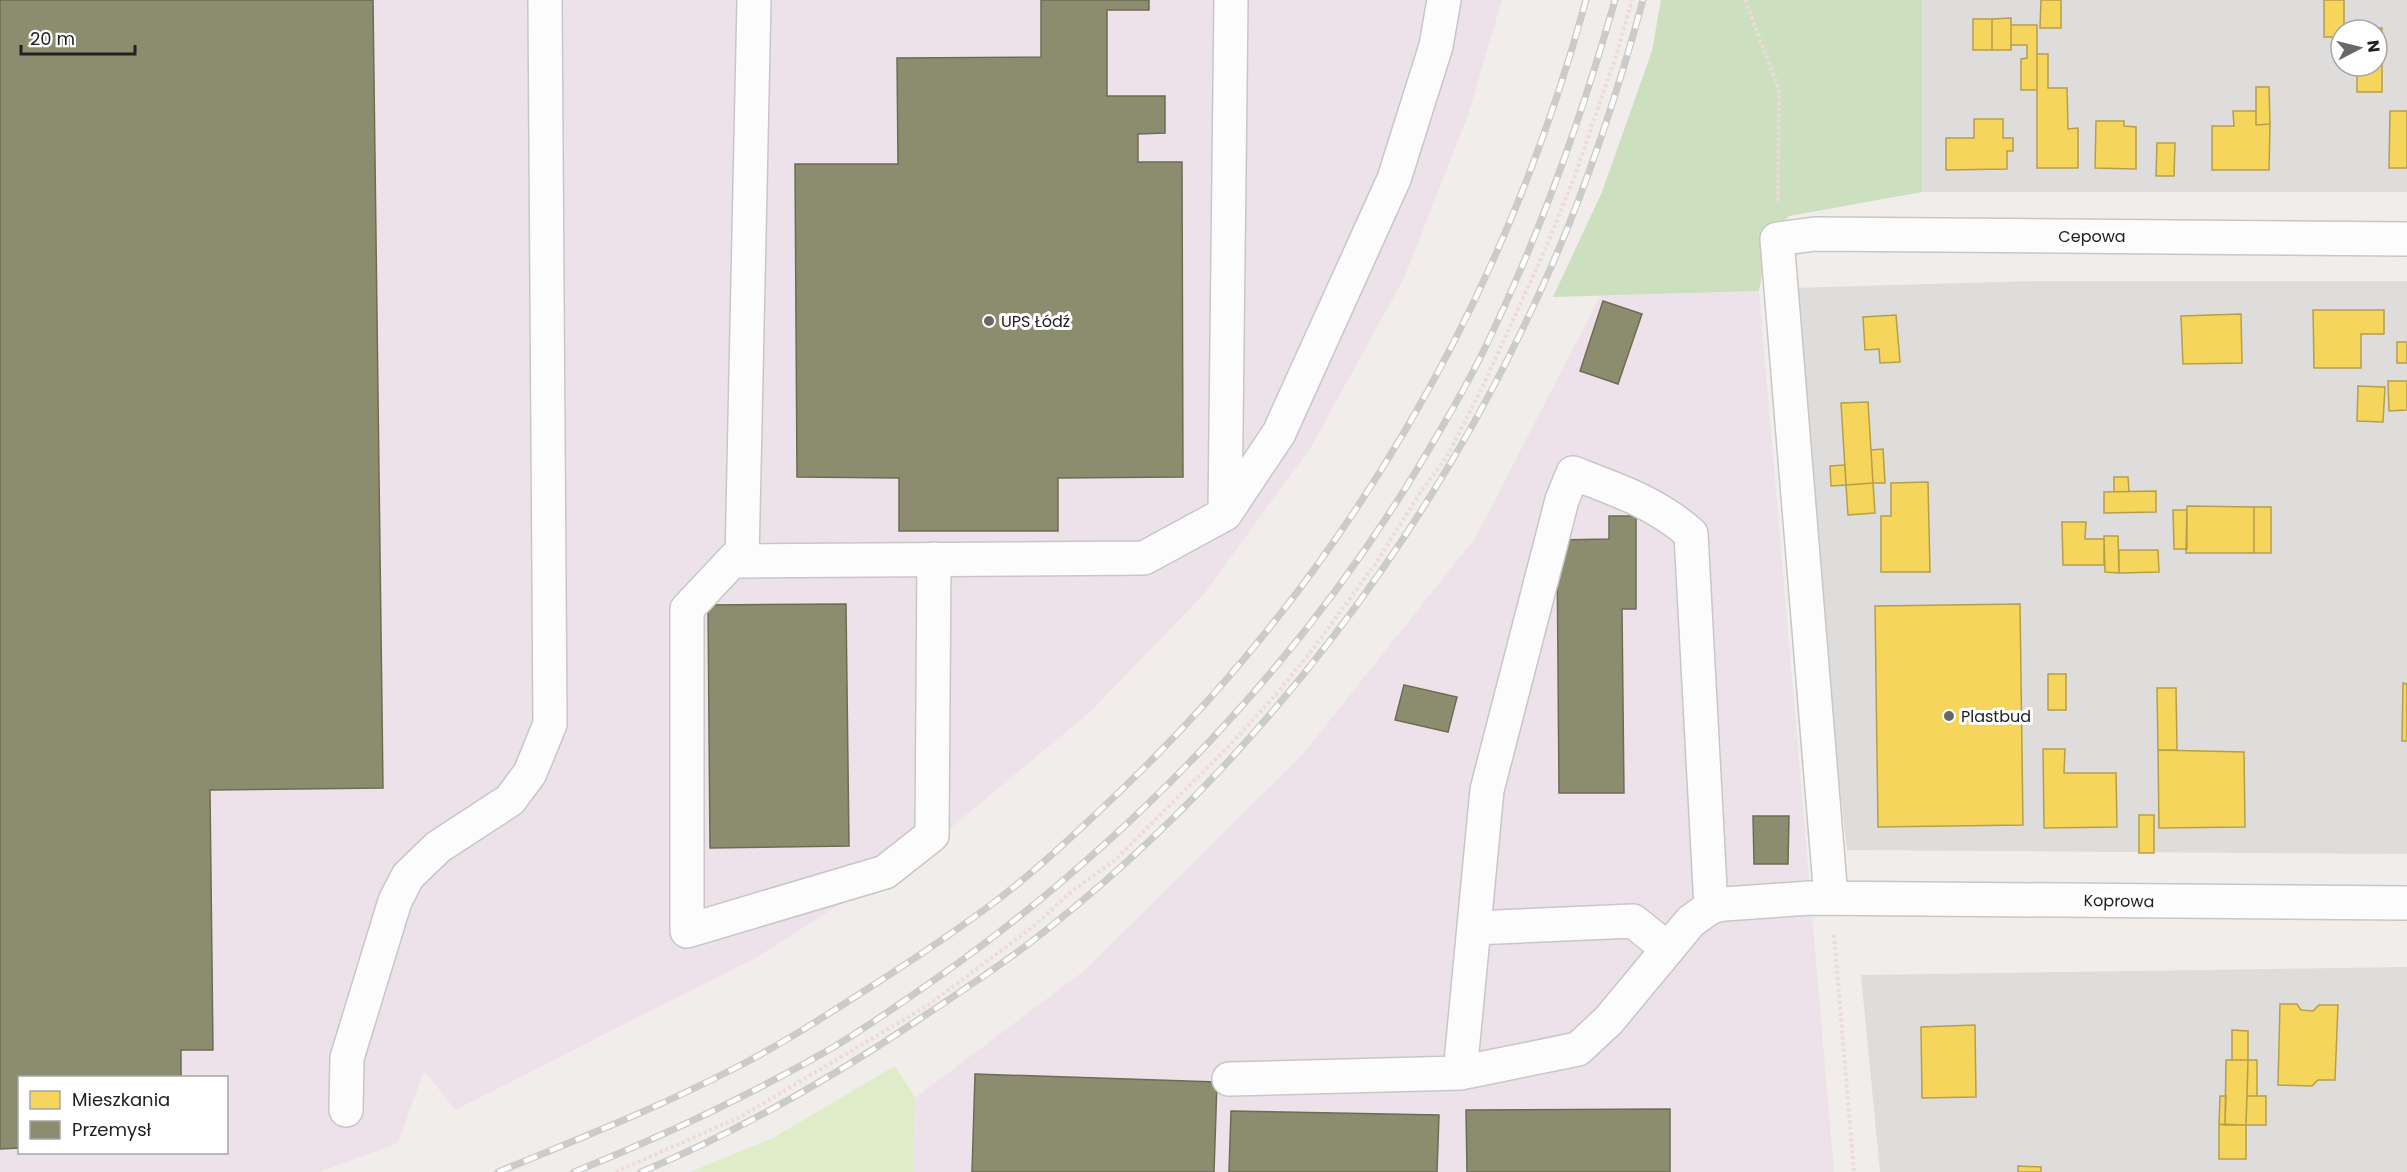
<svg xmlns="http://www.w3.org/2000/svg" width="2407" height="1172" font-family="Poppins,sans-serif">
<style>
.residential{fill:#dfdddb;fill-rule:evenodd}
.industrial{fill:#ede2e9;fill-rule:evenodd}
.grass{fill:#deedc8}
.forest{fill:#ccdfbf}
.homes{fill:#f6d55c;stroke:#b69f4a;stroke-width:1.5}
.industry{fill:#8c8c6e;stroke:#6c6c57;stroke-width:1.5}
.lines{fill:none;stroke-linecap:round;stroke-linejoin:round}
.minor-casing{stroke:#c8c7c6;stroke-width:36}
.path{stroke:#eddbda;stroke-width:4;stroke-dasharray:3 3;stroke-linecap:butt}
.minor{stroke:#fdfcfc;stroke-width:33}
.rail-casing{stroke:#cbcbcb;stroke-width:7}
.rail{stroke:#fff;stroke-width:4.5;stroke-dasharray:14;stroke-linecap:butt}
.poi-dot{fill:#696867;stroke:#fff;stroke-width:2}
.labels{text-anchor:middle;dominant-baseline:central;stroke-width:6;stroke-linejoin:round;paint-order:stroke}
.street-label{font-size:16px;fill:#212121;stroke:#fff}
.poi-label{font-size:16px;fill:#212121;stroke:#fff;text-anchor:start}
</style>
<rect width="100%" height="100%" fill="#f0edea"/>
<path class="residential" d="M1922,0H2407V192H1922ZM2341,30H2377V66H2341Z
M2038,281H2407V854L1847,850L1811,539L1818,533L1793,288Z
M2407,967V1172H1880L1861,975Z"/>
<path class="industrial" d="M0,0H1502L1468,115L1404,278L1311,447L1203,595L1090,712L918,855L757,957L455,1110L424,1070L398,1143L320,1172H0ZM20,1078H226V1152H20Z
M1759,291L1834,1172H913L915,1098L1085,970L1303,754L1476,537L1600,296Z"/>
<path class="grass" d="M895,1066L915,1098L913,1172H690L771,1139Z"/>
<path class="forest" d="M1661,0H1922V192L1789,216L1769,234L1759,291L1553,297L1602,192L1652,51Z"/>
<path class="homes" d="M2041,0H2061V28H2040Z
M2324,0H2344V30H2341V37H2324Z
M2011,18V50H1992V19Z
M1973,19H1992V50H1973Z
M2011,25H2037V90H2021V59L2027,58V45H2011Z
M2344,28H2382V92H2357V66H2377V30H2344Z
M2037,54H2048V88H2067L2068,129L2078,128V168H2037Z
M2256,87H2269L2270,124L2256,125Z
M2233,111H2256V125L2270,124L2269,170H2212V126H2234Z
M2390,111H2407V168H2389Z
M1974,119H2003V138H2013V151H2007V169L1946,170V138H1974Z
M2096,121H2124V126L2136,127V169L2095,168Z
M2157,143H2175L2174,176H2156Z
M2313,310H2384V334H2361V368H2314Z
M2241,314L2242,363L2183,364L2181,316Z
M1896,315L1900,362L1880,363L1879,349L1865,350L1863,317Z
M2397,342H2407V363H2397Z
M2388,381H2407V410L2389,411Z
M2358,386L2385,387L2383,422L2357,421Z
M1868,402L1873,483L1846,485L1841,403Z
M1883,449L1885,483H1873L1871,450Z
M1845,465L1846,485L1831,486L1830,466Z
M2114,477H2128L2129,492H2114Z
M1928,482L1930,572H1881V516H1891V483Z
M1873,483L1875,513L1848,515L1846,485Z
M2156,491V512L2104,513V492Z
M2187,506L2254,507V553H2186Z
M2254,507H2271V553H2254Z
M2173,510H2187V549H2174Z
M2062,522H2086L2085,539H2104V565H2063Z
M2104,536H2118L2119,573L2105,572Z
M2119,550H2158L2159,572L2119,573Z
M2020,604L2023,825L1878,827L1875,606Z
M2048,674H2066V710H2048Z
M2403,683L2407,684V741H2402Z
M2157,688H2176L2177,750H2158Z
M2043,749H2065L2064,773H2116L2117,827L2044,828Z
M2158,750L2244,752L2245,827L2159,828Z
M2139,815H2154V853H2139Z
M2280,1004H2297L2301,1010L2313,1011L2319,1005H2338L2335,1080H2318L2312,1086L2278,1085Z
M1975,1025L1976,1097L1922,1098L1921,1027Z
M2232,1030L2248,1031V1060H2232Z
M2226,1060H2248L2246,1125H2225Z
M2248,1060H2257V1096H2247Z
M2220,1096H2226L2225,1125L2219,1124Z
M2247,1096H2266V1125H2246Z
M2219,1124L2246,1125V1159H2219Z
M2018,1166L2041,1167V1172H2018Z"/>
<path class="industry" d="M0,0H373L383,788L210,790L213,1050H181V1078H20V1148L0,1149Z
M1041,0H1149V10H1107V96H1165V133L1138,134V162H1182L1183,477L1058,478V531H899V478L797,477L795,164H898L897,58L1041,57Z
M1603,301L1642,314L1618,384L1580,371Z
M1609,516H1636V609H1622L1624,793H1559L1557,540L1609,539Z
M846,604L849,846L710,848L708,605Z
M1404,685L1457,697L1448,732L1395,720Z
M1753,816H1789L1788,864H1754Z
M975,1074L1217,1082L1214,1172H972Z
M1670,1109V1172H1467L1466,1110Z
M1231,1111L1439,1115L1437,1172H1229Z"/>
<g class="lines">
<defs>
<path id="minor" d="M754,0L742,561L1144,558L1225,514L1279,433L1394,179L1436,46L1444,0
M1225,514L1231,0
M742,561L735,558L687,609V931L885,872L932,835L934,559
M1831,898L1777,239L1815,234L2407,239
M1474,928L1633,921L1668,949
M1460,1073L1487,790L1562,500L1573,473C1615,489 1657,503 1691,534L1711,907
M1229,1079L1460,1073L1578,1049L1609,1020L1691,921L1711,907L1724,904L1810,898L2407,903
M346,1110L347,1058L395,901L408,876L438,847L510,800L530,773L550,724L545,0"/>
</defs>
<use href="#minor" class="minor-casing"/>
<path class="path" d="M1745,0L1779,89L1778,203
M1834,935L1854,1172
M616,1172L742,1116L925,1007L958,983L1035,925L1071,892L1114,861L1229,746L1278,692L1309,654L1376,563L1420,493L1446,458L1481,390L1545,250L1574,178L1617,53L1632,0"/>
<use href="#minor" class="minor"/>
<defs>
<path id="rail" d="M498,1172C578,1139 658,1108 735,1068C782,1044 827,1015 872,986C914,959 956,931 996,901C1038,869 1077,832 1115,796C1343,580 1504,302 1586,0
M574,1172C663,1136 749,1096 832,1048C874,1023 914,994 954,966C1140,831 1300,663 1419,466C1441,429 1464,391 1483,352C1539,237 1580,123 1615,0
M641,1172C738,1132 828,1080 915,1022C953,997 991,972 1027,945C1257,769 1441,523 1555,258C1591,174 1619,88 1643,0"/>
</defs>
<use href="#rail" class="rail-casing"/>
<use href="#rail" class="rail"/>
</g>
<g class="poi-dot">
<circle cx="989" cy="321" r="6"/>
<circle cx="1949" cy="716" r="6"/>
</g>
<g class="labels">
<g class="street-label">
<text x="2092" y="236">Cepowa</text>
<text transform="translate(2119 901) rotate(1)">Koprowa</text>
</g>
<g class="poi-label">
<text x="1001" y="321">UPS Łódź</text>
<text x="1961" y="716">Plastbud</text>
</g>
</g>
<rect x="18" y="1076" width="210" height="78" fill="#ffffff" stroke="#a6a6a6" stroke-width="1.5"/>
<rect x="30" y="1091" width="30" height="18" fill="#f6d55c" stroke="#a6a6a6" stroke-width="1.5"/>
<text x="72" y="1106" font-size="18" fill="#212121">Mieszkania</text>
<rect x="30" y="1121" width="30" height="18" fill="#8c8c6e" stroke="#a6a6a6" stroke-width="1.5"/>
<text x="72" y="1136" font-size="18" fill="#212121">Przemysł</text>
<g transform="translate(2359 48) rotate(83)"><circle r="28" fill="#ffffff" stroke="#a6a6a6" stroke-width="1.5"/>
<path d="M0-4.5L10 22L0 15L-10 22Z" fill="#696867"/>
<text y="-9" font-size="16" font-weight="bold" text-anchor="middle" fill="#212121">N</text>
</g>
<path d="M21 45v9h114v-9" fill="none" stroke="#212121" stroke-width="3"/>
<text x="30" y="45" font-size="18" fill="#212121" stroke="#ffffff" stroke-width="4.5" paint-order="stroke">20 m</text>
</svg>
